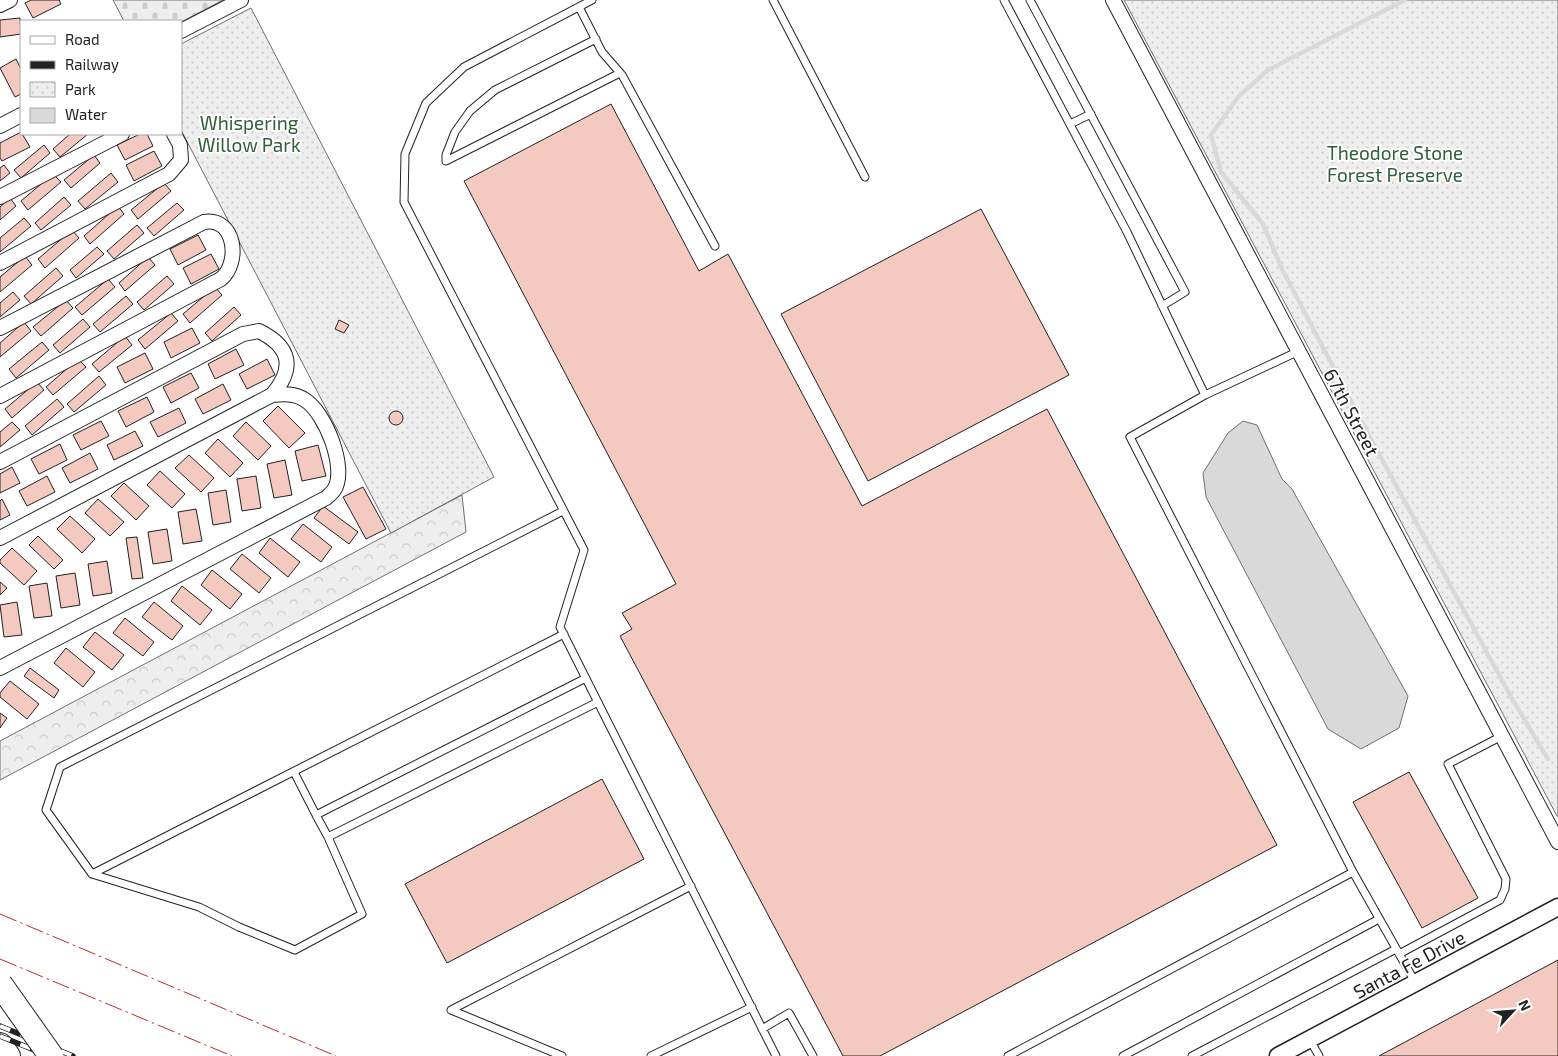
<svg xmlns="http://www.w3.org/2000/svg" width="1558" height="1056" font-family="'Exo 2',sans-serif">
<style>
.forest{fill:url(#forest-crowns);stroke:#6f6f6f}
.cemetery{fill:url(#cemetery-stones);stroke:#6f6f6f}
.park{fill:url(#park-dots);stroke:#6f6f6f}
.water{fill:#d9d9d9;stroke:#6f6f6f}
.lines{fill:none;stroke-linecap:round;stroke-linejoin:round}
.stream{stroke:#d9d9d9;stroke-width:4.5}
.building{fill:#f3c9c0;stroke:#222}
.service-casing{stroke:#222;stroke-width:9}
.minor-casing{stroke:#222;stroke-width:16}
.tertiary-casing{stroke:#222;stroke-width:19}
.motorway-casing{stroke:#222;stroke-width:26}
.service{stroke:#fff;stroke-width:7}
.minor{stroke:#fff;stroke-width:14}
.tertiary{stroke:#fff;stroke-width:16}
.motorway{stroke:#fff;stroke-width:24}
.rail-casing{stroke:#222;stroke-width:5.5}
.rail{stroke:#fff;stroke-width:4;stroke-dasharray:11;stroke-linecap:butt}
.motorway-bridge-casing{stroke:#222;stroke-width:26;stroke-linecap:butt}
.motorway-bridge{stroke:#fff;stroke-width:24}
.power{stroke:#c62828;stroke-width:1;stroke-dasharray:18 4 2.5 4;stroke-linecap:butt}
.labels{text-anchor:middle;dominant-baseline:central;stroke-width:4;stroke-linejoin:round;paint-order:stroke}
.park-label{font-size:19px;fill:#2f5e38;stroke:#fff}
.street-label{font-size:19px;fill:#222;stroke:#fff}
</style>
<defs>
<pattern id="forest-crowns" width="20" height="18" patternUnits="userSpaceOnUse" patternTransform="scale(1.25)"><rect width="20" height="18" fill="#eee"/><path d="M2 6a3 3 0 1 1 6 0M12 15a3 3 0 1 1 6 0" fill="none" stroke="#ccc"/></pattern>
<pattern id="cemetery-stones" width="16" height="16" patternUnits="userSpaceOnUse" patternTransform="scale(1.25)"><rect width="16" height="16" fill="#eee"/><path d="M2 7V4a2 2 0 0 1 4 0v3zM10 15v-3a2 2 0 0 1 4 0v3z" fill="#ccc"/></pattern>
<pattern id="park-dots" width="8" height="8" patternUnits="userSpaceOnUse" patternTransform="scale(1.25)"><rect width="8" height="8" fill="#eee"/><path d="M2 2h.1M6 6h.1" fill="none" stroke="#ccc" stroke-width="1.8" stroke-linecap="round"/></pattern>
</defs>
<rect width="100%" height="100%" fill="#fff"/>
<path class="forest" d="M462,495L466,532L0,780V741Z"/>
<path class="cemetery" d="M113,0H223L181,22L124,21Z"/>
<path class="park" d="M1124,0H1558V817L1557,816Z
M251,8L494,477L391,533L181,130V44Z"/>
<path class="water" d="M1243,421L1257,425L1282,479L1292,489L1408,696L1399,728L1361,749L1328,729L1206,497L1203,473L1228,433Z"/>
<g class="lines">
<path class="stream" d="M1405,0L1268,70L1239,96L1211,135L1221,172L1263,224L1282,269L1366,430L1511,697L1548,759"/>
</g>
<path class="building" d="M31,0H59L61,4L33,18L25,3Z
M20,18L21,34L0,37V20Z
M16,59L21,69V94L15,97L0,68Z
M611,104L699,271L728,254L862,506L1047,409L1277,845L880,1056H843L620,636L632,629L622,613L676,584L464,181Z
M21,132L30,147L2,161L0,158V143Z
M70,134H88L60,157L53,149Z
M140,134H147L153,146L125,160L117,145Z
M44,145L50,153L21,178L14,170Z
M154,151L162,166L134,181L126,165Z
M94,155L100,163L71,188L64,180Z
M4,165L10,173L0,181V168Z
M111,173L118,182L85,209L78,201Z
M53,174L61,182L28,210L21,201Z
M164,183L171,191L138,219L131,210Z
M64,197L71,205L41,230L35,223Z
M10,198L16,206L0,220V207Z
M177,203L184,210L154,236L147,228Z
M118,206L124,214L90,244L84,236Z
M981,209L1069,375L868,481L781,314Z
M24,218L31,226L0,252V238Z
M137,225L144,233L114,259L107,251Z
M72,230L79,238L45,268L38,259Z
M198,235L206,250L178,265L170,249Z
M97,247L104,254L76,278L70,270Z
M211,254L219,269L191,284L183,268Z
M25,256L32,265L0,292V277Z
M148,257L155,265L125,291L119,283Z
M56,268L63,276L31,304L24,296Z
M167,276L174,284L144,310L137,302Z
M108,279L115,287L82,315L75,307Z
M215,287L222,295L190,323L183,314Z
M13,292L20,300L0,317V303Z
M126,296L133,304L100,332L93,324Z
M66,300L73,308L41,336L33,327Z
M234,307L241,315L212,341L205,333Z
M171,313L178,321L145,349L138,340Z
M83,319L90,327L60,353L53,345Z
M339,320L349,325L344,333L335,329Z
M24,322L31,331L0,357V343Z
M192,328L200,343L171,358L164,342Z
M125,336L132,345L99,372L92,364Z
M42,342L49,350L16,378L9,369Z
M236,349L244,365L215,379L208,364Z
M145,353L153,369L125,383L117,367Z
M78,359L86,367L53,395L46,387Z
M267,359L275,375L247,389L239,374Z
M191,373L199,388L171,403L163,387Z
M99,376L106,385L74,412L67,404Z
M37,382L44,390L12,418L5,409Z
M223,384L231,400L203,414L195,399Z
M147,397L154,412L126,427L118,411Z
M57,399L64,407L32,435L25,426Z
M278,406L305,433L289,448L263,421Z
M179,408L186,423L158,437L150,422Z
M389 418a7 7 0 1 1 14 0a7 7 0 1 1-14 0Z
M101,421L109,436L81,450L73,435Z
M12,422L20,430L0,447V432Z
M246,422L271,446L258,460L233,436Z
M135,431L143,446L114,460L107,445Z
M218,439L243,463L230,477L205,453Z
M60,444L67,460L39,474L31,459Z
M318,445L326,476L302,481L295,451Z
M90,453L98,469L70,483L62,468Z
M189,455L214,478L201,492L175,468Z
M285,460L292,495L274,498L267,464Z
M12,467L20,483L0,493V474Z
M160,471L185,494L172,508L147,485Z
M47,476L55,492L27,506L19,491Z
M256,476L261,508L242,511L237,479Z
M124,483L149,506L136,520L111,496Z
M363,487L386,529L366,539L343,497Z
M226,490L231,522L213,525L208,493Z
M2,499L10,515L0,520V501Z
M98,499L124,522L110,536L85,513Z
M323,506L358,532L349,544L314,518Z
M196,509L202,541L183,544L178,512Z
M70,516L95,539L82,553L57,529Z
M303,524L332,547L321,562L291,539Z
M167,529L172,561L153,564L148,532Z
M38,536L63,560L54,569L29,545Z
M137,537L143,578L132,579L126,538Z
M270,538L300,562L288,577L259,553Z
M12,548L37,571L24,585L0,563V560Z
M242,554L271,578L259,593L230,569Z
M107,561L112,593L93,596L88,564Z
M212,570L242,594L230,609L201,585Z
M75,573L80,605L61,608L56,576Z
M0,582L7,588L0,595Z
M47,583L52,616L34,618L29,586Z
M182,586L212,610L200,625L171,601Z
M17,602L22,635L4,637L0,605Z
M154,602L183,626L172,640L142,617Z
M125,618L154,642L143,656L113,633Z
M95,632L124,655L112,670L83,647Z
M66,648L95,672L83,687L54,663Z
M30,668L59,690L54,698L24,676Z
M10,681L39,704L27,719L0,697V693Z
M0,713L7,718L0,728Z
M1409,772L1478,898L1422,928L1353,802Z
M602,779L644,859L447,963L405,884Z
M1558,960V1056H1379Z"/>
<g class="lines">
<defs>
<path id="service" d="M592,0L464,67L426,103L405,154L404,202L584,550L560,627L776,1056
M773,0L865,177
M1004,0L1127,232L1205,395L1299,351
M1030,0L1185,292L1162,306
M579,7L602,52L622,75L715,246
M596,39L495,90L470,111L455,132L446,155V161L620,73
M1070,124L1091,114
M1205,395L1130,437L1353,872
M563,511L60,767L46,810L92,874L564,634
M586,678L316,815L328,837L598,702
M294,772L316,815
M92,874L199,907L239,927L295,950L362,914L328,837
M1399,954L1500,900L1505,889L1506,879L1448,764L1502,736
M762,1029L789,1013L813,1056
M1310,1040L1319,1056
M562,1056L451,1010L691,886
M651,1056L752,1007
M1008,1056L1353,872L1415,982
M1123,1056L1379,919
M1192,1056L1396,949"/>
<path id="minor" d="M1113,0L1558,842
M0,5L10,0
M181,31L241,0
M0,126L21,115
M0,197L122,134
M0,263L169,174L181,160L180,145L174,134
M0,328L204,222C235,217 241,262 221,279L0,396
M0,462L243,334L259,331C291,347 295,368 272,395C283,394 295,393 305,400C325,412 348,469 334,490C332,493 328,496 326,498L0,668
M0,538L272,395"/>
<path id="tertiary" d="M1278,1056L1558,907"/>
<path id="motorway" d="M0,1045L8,1056"/>
</defs>
<use href="#service" class="service-casing"/>
<use href="#minor" class="minor-casing"/>
<use href="#tertiary" class="tertiary-casing"/>
<use href="#motorway" class="motorway-casing"/>
<use href="#service" class="service"/>
<use href="#minor" class="minor"/>
<use href="#tertiary" class="tertiary"/>
<use href="#motorway" class="motorway"/>
<defs>
<path id="rail" d="M0,1026L73,1056
M0,1036L49,1056"/>
</defs>
<use href="#rail" class="rail-casing"/>
<use href="#rail" class="rail"/>
<defs>
<path id="motorway-bridge" d="M0,984L51,1056"/>
</defs>
<use href="#motorway-bridge" class="motorway-bridge-casing"/>
<use href="#motorway-bridge" class="motorway-bridge"/>
<path class="power" d="M0,914L336,1056
M0,959L232,1056"/>
</g>
<g class="labels">
<g class="park-label">
<text x="249" y="122">Whispering<tspan x="249" dy="22">Willow Park</tspan></text>
<text x="1395" y="152">Theodore Stone<tspan x="1395" dy="22">Forest Preserve</tspan></text>
</g>
<g class="street-label">
<text transform="translate(1352 412) rotate(62)">67th Street</text>
<text transform="translate(1409 964) rotate(-28)">Santa Fe Drive</text>
</g>
</g>
<rect x="20" y="20" width="162" height="115" fill="#ffffff" stroke="#a7a7a7"/>
<rect x="30" y="36" width="25" height="8" fill="#ffffff" stroke="#a7a7a7"/>
<text x="65" y="45" font-size="15" fill="#222222">Road</text>
<rect x="30" y="61" width="25" height="8" fill="#222222" stroke="#a7a7a7"/>
<text x="65" y="70" font-size="15" fill="#222222">Railway</text>
<rect x="30" y="82" width="25" height="15" fill="url(#park-dots)" stroke="#a7a7a7"/>
<text x="65" y="95" font-size="15" fill="#222222">Park</text>
<rect x="30" y="108" width="25" height="15" fill="#d9d9d9" stroke="#a7a7a7"/>
<text x="65" y="120" font-size="15" fill="#222222">Water</text>
<g transform="translate(1513 1011) rotate(64)" stroke="#ffffff" stroke-width="4" paint-order="stroke">
<path d="M0-4L9 19L0 12L-9 19Z" fill="#222222"/>
<text y="-8" font-size="14" font-weight="bold" text-anchor="middle" fill="#222222">N</text>
</g>
</svg>
